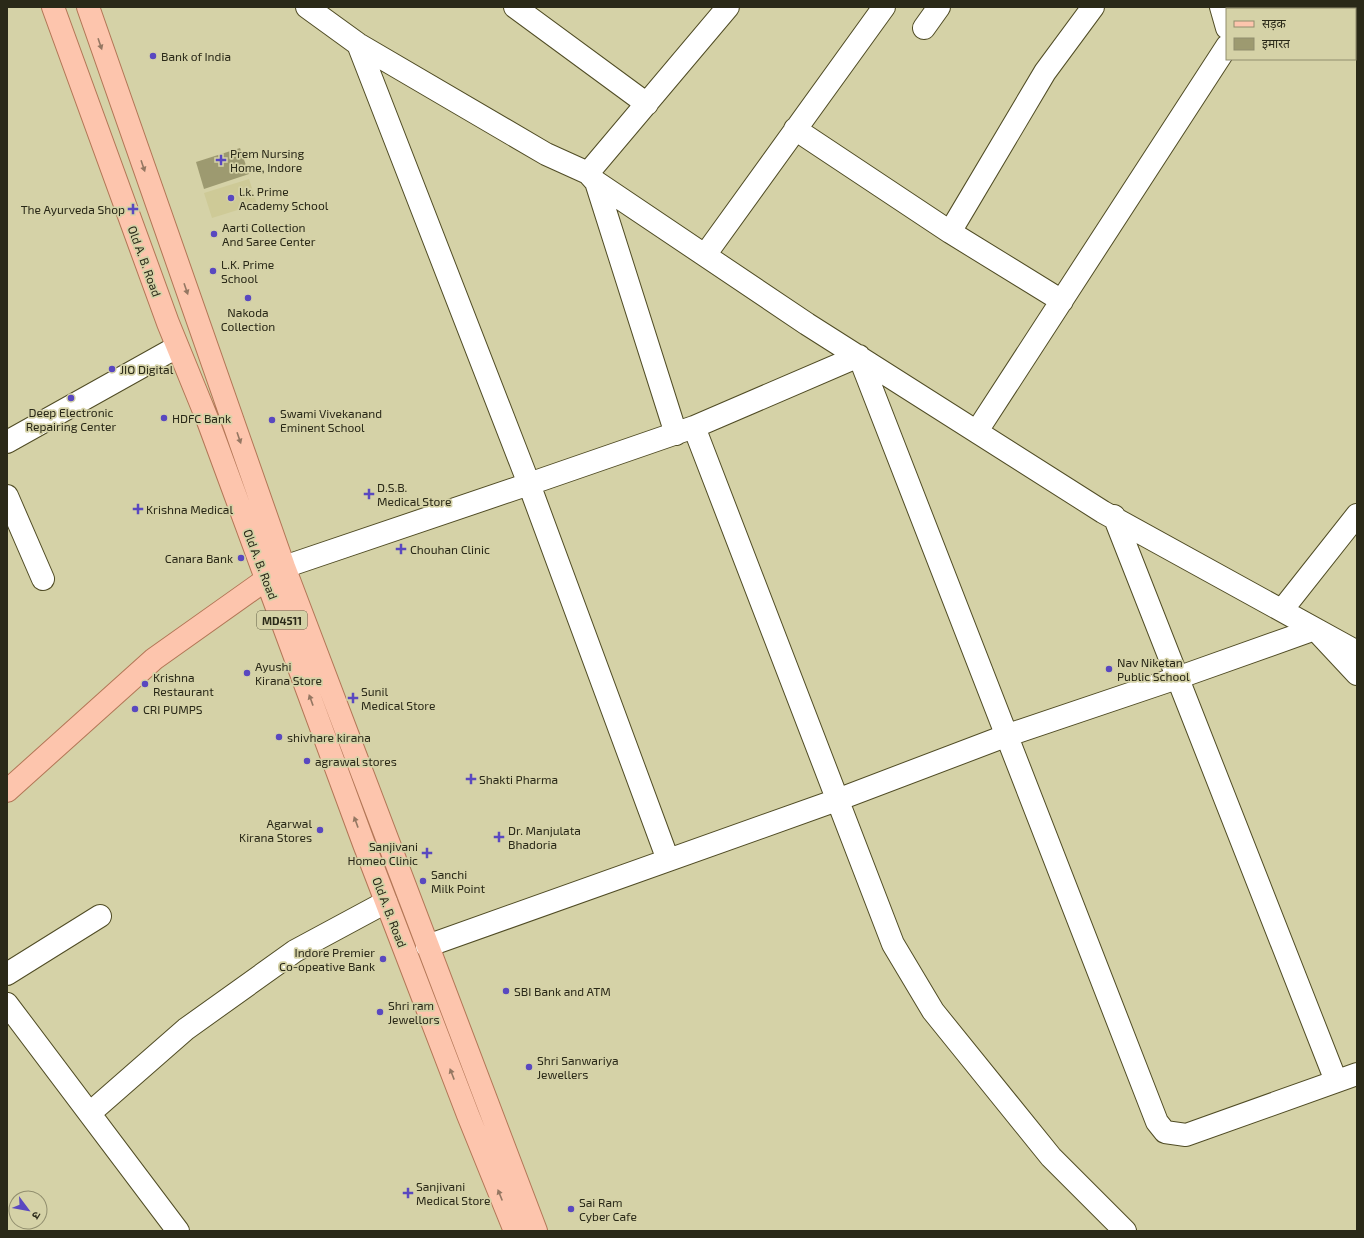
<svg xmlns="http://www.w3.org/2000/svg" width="1364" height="1238" font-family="'Exo 2','Noto Sans Devanagari',sans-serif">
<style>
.built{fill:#ceca97}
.building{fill:#9d9a70}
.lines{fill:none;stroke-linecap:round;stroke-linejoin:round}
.minor-casing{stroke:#504c25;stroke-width:24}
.major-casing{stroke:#b27656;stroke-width:24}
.minor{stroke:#fff;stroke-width:22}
.major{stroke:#fdc5ad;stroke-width:22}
.oneway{fill:#947762}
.poi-dot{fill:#5948c0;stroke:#d5d2a7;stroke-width:1.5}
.labels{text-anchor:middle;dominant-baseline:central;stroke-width:3.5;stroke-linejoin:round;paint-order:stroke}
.shield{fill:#d5d2a7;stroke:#5d5c43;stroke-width:1}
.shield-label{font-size:11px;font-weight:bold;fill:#2a2918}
.poi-label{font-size:12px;fill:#2a2918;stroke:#d5d2a7;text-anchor:start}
.street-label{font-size:12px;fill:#2a2918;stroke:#d5d2a7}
</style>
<rect width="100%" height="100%" fill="#d5d2a7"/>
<path class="built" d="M249,179L257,204L212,218L204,193Z"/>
<path class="building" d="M240,148L249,174L204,189L196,162Z"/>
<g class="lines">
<defs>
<path id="minor" d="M307,7L358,44L546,154L588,173L596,182L807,324L1103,512L1357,652
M515,7L647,104
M1221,7L1227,28
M1251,9L1252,7
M924,28L939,7
M795,129L950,232L1062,301
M588,173L728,7
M596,182L676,434
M950,232L1045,72L1093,7
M705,255L884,7
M694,427L859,356L1157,1122L1165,1132L1186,1135L1357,1074
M977,431L1227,46
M7,442L177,347
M7,496L43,579
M1114,516L1336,1081
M284,567L529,484L358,44
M1282,610L1357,515
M668,860L529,484L694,427L893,944L933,1011L1051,1157L1125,1231
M427,946L837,800L1008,735L1177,678L1315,629L1357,674
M7,974L100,916
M7,1004L178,1231
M90,1113L186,1029L295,951L386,902"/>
<path id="major" d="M53,7L168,323L208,421L364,844L468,1115L515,1231
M88,7L284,567L536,1231
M7,791L154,659L278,571"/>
</defs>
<use href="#minor" class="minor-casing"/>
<use href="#major" class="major-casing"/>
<use href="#minor" class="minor"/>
<use href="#major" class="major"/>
</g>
<defs><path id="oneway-solid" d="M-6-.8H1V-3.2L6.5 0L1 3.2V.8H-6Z"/></defs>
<g class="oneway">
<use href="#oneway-solid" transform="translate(100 44) rotate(71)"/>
<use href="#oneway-solid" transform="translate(143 166) rotate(71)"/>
<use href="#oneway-solid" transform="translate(186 289) rotate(71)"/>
<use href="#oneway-solid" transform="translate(239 438) rotate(71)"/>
<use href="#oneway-solid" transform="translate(311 700) rotate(-110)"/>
<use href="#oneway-solid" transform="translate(356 822) rotate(-110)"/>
<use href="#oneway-solid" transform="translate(452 1074) rotate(-111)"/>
<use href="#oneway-solid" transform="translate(500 1195) rotate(-112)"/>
</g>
<g class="poi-dot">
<circle cx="153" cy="56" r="4"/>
<path d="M219 154h4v4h4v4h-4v4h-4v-4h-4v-4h4z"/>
<circle cx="231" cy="198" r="4"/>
<path d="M131 203h4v4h4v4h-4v4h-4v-4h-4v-4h4z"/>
<circle cx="214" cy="234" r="4"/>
<circle cx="213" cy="271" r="4"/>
<circle cx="248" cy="298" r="4"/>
<circle cx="112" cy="369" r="4"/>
<circle cx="71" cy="398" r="4"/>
<circle cx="164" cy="418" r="4"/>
<circle cx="272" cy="420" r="4"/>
<path d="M367 488h4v4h4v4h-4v4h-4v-4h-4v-4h4z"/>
<path d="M136 503h4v4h4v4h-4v4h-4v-4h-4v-4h4z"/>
<path d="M399 543h4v4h4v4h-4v4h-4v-4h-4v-4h4z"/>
<circle cx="241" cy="558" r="4"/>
<circle cx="1109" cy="669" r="4"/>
<circle cx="247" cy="673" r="4"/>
<circle cx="145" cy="684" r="4"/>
<path d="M351 692h4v4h4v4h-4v4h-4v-4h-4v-4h4z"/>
<circle cx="135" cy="709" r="4"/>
<circle cx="279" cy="737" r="4"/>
<circle cx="307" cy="761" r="4"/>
<path d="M469 773h4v4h4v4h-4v4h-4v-4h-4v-4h4z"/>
<circle cx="320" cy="830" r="4"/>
<path d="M497 831h4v4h4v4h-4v4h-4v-4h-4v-4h4z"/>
<path d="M425 847h4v4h4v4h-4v4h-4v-4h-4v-4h4z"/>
<circle cx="423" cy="881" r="4"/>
<circle cx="383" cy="959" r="4"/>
<circle cx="506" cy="991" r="4"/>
<circle cx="380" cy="1012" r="4"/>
<circle cx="529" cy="1067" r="4"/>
<path d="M406 1187h4v4h4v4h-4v4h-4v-4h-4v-4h4z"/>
<circle cx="571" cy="1209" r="4"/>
</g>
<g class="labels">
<rect class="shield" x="257" y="611" width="50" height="18" rx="3"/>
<g class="shield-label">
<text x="282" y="620">MD4511</text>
</g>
<g class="poi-label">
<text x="161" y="56">Bank of India</text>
<text x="230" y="153">Prem Nursing<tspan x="230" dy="14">Home, Indore</tspan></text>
<text x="239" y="191">l.k. Prime<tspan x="239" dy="14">Academy School</tspan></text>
<text x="125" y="209" text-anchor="end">The Ayurveda Shop</text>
<text x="222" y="227">Aarti Collection<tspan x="222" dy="14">And Saree Center</tspan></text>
<text x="221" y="264">L.K. Prime<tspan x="221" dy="14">School</tspan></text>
<text x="248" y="312" text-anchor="middle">Nakoda<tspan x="248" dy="14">Collection</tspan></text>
<text x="120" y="369">JIO Digital</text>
<text x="71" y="412" text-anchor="middle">Deep Electronic<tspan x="71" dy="14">Repairing Center</tspan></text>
<text x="280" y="413">Swami Vivekanand<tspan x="280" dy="14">Eminent School</tspan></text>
<text x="172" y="418">HDFC Bank</text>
<text x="377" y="487">D.S.B.<tspan x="377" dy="14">Medical Store</tspan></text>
<text x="146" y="509">Krishna Medical</text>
<text x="410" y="549">Chouhan Clinic</text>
<text x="233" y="558" text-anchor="end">Canara Bank</text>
<text x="1117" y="662">Nav Niketan<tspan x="1117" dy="14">Public School</tspan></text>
<text x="255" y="666">Ayushi<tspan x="255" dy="14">Kirana Store</tspan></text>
<text x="153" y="677">Krishna<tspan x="153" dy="14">Restaurant</tspan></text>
<text x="361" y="691">Sunil<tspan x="361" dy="14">Medical Store</tspan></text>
<text x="143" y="709">CRI PUMPS</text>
<text x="287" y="737">shivhare kirana</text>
<text x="315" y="761">agrawal stores</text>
<text x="479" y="779">Shakti Pharma</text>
<text x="312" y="823" text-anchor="end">Agarwal<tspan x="312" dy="14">Kirana Stores</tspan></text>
<text x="508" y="830">Dr. Manjulata<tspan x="508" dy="14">Bhadoria</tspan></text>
<text x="418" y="846" text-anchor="end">Sanjivani<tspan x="418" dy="14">Homeo Clinic</tspan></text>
<text x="431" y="874">Sanchi<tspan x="431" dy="14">Milk Point</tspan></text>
<text x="375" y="952" text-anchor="end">Indore Premier<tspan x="375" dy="14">Co-opeative Bank</tspan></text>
<text x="514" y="991">SBI Bank and ATM</text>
<text x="388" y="1005">Shri ram<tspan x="388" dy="14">Jewellors</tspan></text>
<text x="537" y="1060">Shri Sanwariya<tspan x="537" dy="14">Jewellers</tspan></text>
<text x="416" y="1186">Sanjivani<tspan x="416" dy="14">Medical Store</tspan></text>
<text x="579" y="1202">Sai Ram<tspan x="579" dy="14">Cyber Cafe</tspan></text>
</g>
<g class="street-label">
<text transform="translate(145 261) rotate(70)">Old A. B. Road</text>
<text transform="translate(261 564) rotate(69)">Old A. B. Road</text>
<text transform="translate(390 912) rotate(69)">Old A. B. Road</text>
</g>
</g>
<rect width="1364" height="1238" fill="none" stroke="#2a2918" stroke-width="16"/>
<rect x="1226" y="8" width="130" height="52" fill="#d5d2a7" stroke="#918e6e"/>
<rect x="1234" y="21" width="20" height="6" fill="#fdc5ad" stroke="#918e6e"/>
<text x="1262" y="28" font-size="12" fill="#2a2918">सड़क</text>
<rect x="1234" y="38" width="20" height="12" fill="#9d9a70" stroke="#918e6e"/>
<text x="1262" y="48" font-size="12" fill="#2a2918">इमारत</text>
<g transform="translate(28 1210) rotate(122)"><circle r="19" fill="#d5d2a7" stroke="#918e6e"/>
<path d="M0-3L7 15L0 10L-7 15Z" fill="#5948c0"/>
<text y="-6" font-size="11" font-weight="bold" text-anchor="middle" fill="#2a2918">उ</text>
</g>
</svg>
